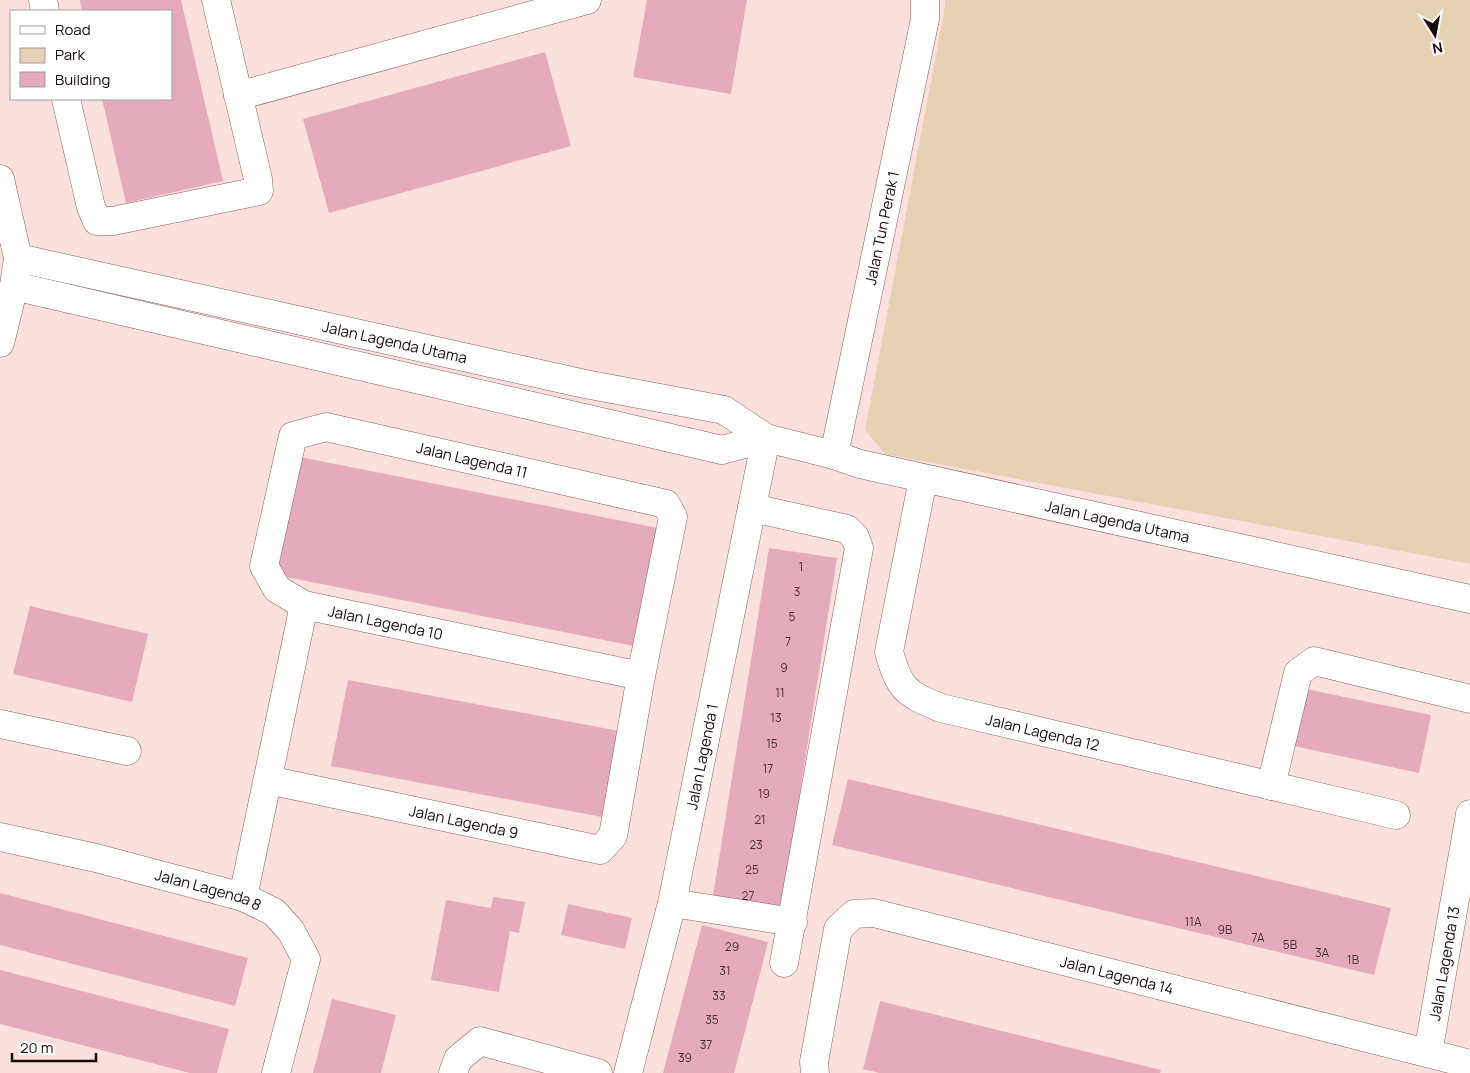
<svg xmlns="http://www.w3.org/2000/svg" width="1470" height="1073" font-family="Manrope,sans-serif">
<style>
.green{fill:#e6d1b4}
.building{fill:#e4abbc}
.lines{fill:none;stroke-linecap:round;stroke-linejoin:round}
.minor-casing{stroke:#85605c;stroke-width:29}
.minor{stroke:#fff;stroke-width:28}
.labels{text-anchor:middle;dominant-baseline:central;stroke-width:4;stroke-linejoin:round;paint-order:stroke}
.number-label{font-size:12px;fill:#4a3235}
.street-label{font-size:15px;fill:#160908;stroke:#fff}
</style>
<rect width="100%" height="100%" fill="#fbe0dd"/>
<path class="green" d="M945,0H1470V564L885,454L865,430L944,13Z"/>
<path class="building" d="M80,0H181L223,181L126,203L102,99H171V11H82Z
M647,0H747L731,94L633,77Z
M545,52L571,146L329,213L303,119Z
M300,457L663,529L639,647L276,575Z
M769,548L837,558L781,912L712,902Z
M30,606L148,634L132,702L13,674Z
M348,680L619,731L602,817L331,766Z
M1306,689L1431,715L1419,773L1294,746Z
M848,779L1391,908L1374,975L832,845Z
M0,893L248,958L235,1006L0,945Z
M493,897L525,902L519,933L510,931L499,992L431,980L446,900L491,908Z
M568,904L632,918L625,949L561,935Z
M702,925L768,942L762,966L734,1073H663Z
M0,970L229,1029L217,1073H190L0,1024Z
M332,999L396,1015L381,1073H313Z
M880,1001L1161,1070L1160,1073H879L863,1069Z"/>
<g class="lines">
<defs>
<g id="minor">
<path d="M43,0L45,11"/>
<path d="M238,96L587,0"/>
<path d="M66,99L91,207L97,221H113L259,191L258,179L216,0"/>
<path d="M0,179L18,258L14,286L0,343"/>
<path id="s1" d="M18,258L585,384L724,410L766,438L834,455L860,464L1470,599"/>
<path d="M14,286L722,450L766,438"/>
<path id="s2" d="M834,455L925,19V0"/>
<path id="s3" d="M923,479L889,652C900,690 905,693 941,708L1396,815"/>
<path d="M752,508L847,529L855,537L859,548L784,963"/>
<path d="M0,724L127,751"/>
<path id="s4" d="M268,780L600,850L613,836L641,676L673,517L666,504L326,427L293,436L264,566L277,589L304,605L641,676"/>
<path d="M1271,786L1298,673L1314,661L1470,699"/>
<path id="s5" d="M0,837L96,858L243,897L274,912L291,931L306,959L276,1073"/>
<path d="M243,897L304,605"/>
<path d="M672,903L793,922"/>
<path id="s6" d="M1428,1053L1470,814"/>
<path d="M453,1073L458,1059L480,1041L598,1073"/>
<path id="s7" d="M628,1073L672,903L766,438"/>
<path id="s8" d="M815,1073L814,1062L838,929L854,914L874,913L1470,1064"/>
</g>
</defs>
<use href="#minor" class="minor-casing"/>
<use href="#minor" class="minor"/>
</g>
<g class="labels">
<g class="number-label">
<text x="801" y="566">1</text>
<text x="797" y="591">3</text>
<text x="792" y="616">5</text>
<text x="788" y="641">7</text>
<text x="784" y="667">9</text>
<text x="780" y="692">11</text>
<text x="776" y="717">13</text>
<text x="772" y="743">15</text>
<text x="768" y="768">17</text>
<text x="764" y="793">19</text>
<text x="760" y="819">21</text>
<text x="756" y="844">23</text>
<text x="752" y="869">25</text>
<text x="748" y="895">27</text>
<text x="1193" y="921">11A</text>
<text x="1225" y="929">9B</text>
<text x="1258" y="937">7A</text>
<text x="1290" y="944">5B</text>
<text x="732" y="946">29</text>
<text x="1322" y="952">3A</text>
<text x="1353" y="959">1B</text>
<text x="725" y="970">31</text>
<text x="719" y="995">33</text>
<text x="712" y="1019">35</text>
<text x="706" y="1044">37</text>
<text x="685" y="1057">39</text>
</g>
<g class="street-label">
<text stroke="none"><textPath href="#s2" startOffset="232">Jalan Tun Perak 1</textPath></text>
<text stroke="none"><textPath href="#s1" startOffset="386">Jalan Lagenda Utama</textPath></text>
<text transform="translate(472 460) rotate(13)">Jalan Lagenda 11</text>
<text stroke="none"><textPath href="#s1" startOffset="1134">Jalan Lagenda Utama</textPath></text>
<text stroke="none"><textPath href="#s4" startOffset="1355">Jalan Lagenda 10</textPath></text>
<text stroke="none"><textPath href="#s3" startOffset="362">Jalan Lagenda 12</textPath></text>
<text stroke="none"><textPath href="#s7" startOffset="325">Jalan Lagenda 1</textPath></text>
<text stroke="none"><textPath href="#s4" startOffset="200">Jalan Lagenda 9</textPath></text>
<text stroke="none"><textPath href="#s5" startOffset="215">Jalan Lagenda 8</textPath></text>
<text stroke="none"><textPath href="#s6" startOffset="91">Jalan Lagenda 13</textPath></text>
<text stroke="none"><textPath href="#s8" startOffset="439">Jalan Lagenda 14</textPath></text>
</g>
</g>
<rect x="10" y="10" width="162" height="90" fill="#ffffff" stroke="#a29d9c"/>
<rect x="20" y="26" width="25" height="8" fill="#ffffff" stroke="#a29d9c"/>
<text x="55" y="35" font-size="15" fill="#160908">Road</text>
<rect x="20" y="48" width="25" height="15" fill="#e6d1b4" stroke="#a29d9c"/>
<text x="55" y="60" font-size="15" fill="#160908">Park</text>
<rect x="20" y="72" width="25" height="15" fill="#e4abbc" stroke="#a29d9c"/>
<text x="55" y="85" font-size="15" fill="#160908">Building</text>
<g transform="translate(1435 35) rotate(169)" stroke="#ffffff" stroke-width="4" paint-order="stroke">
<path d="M0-4L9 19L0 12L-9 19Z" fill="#160908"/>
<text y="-8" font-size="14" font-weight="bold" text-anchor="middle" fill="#160908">N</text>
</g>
<path d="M12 1053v8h84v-8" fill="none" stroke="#160908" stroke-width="2.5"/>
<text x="20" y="1053" font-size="15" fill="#160908" stroke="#ffffff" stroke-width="4" paint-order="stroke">20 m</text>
</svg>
